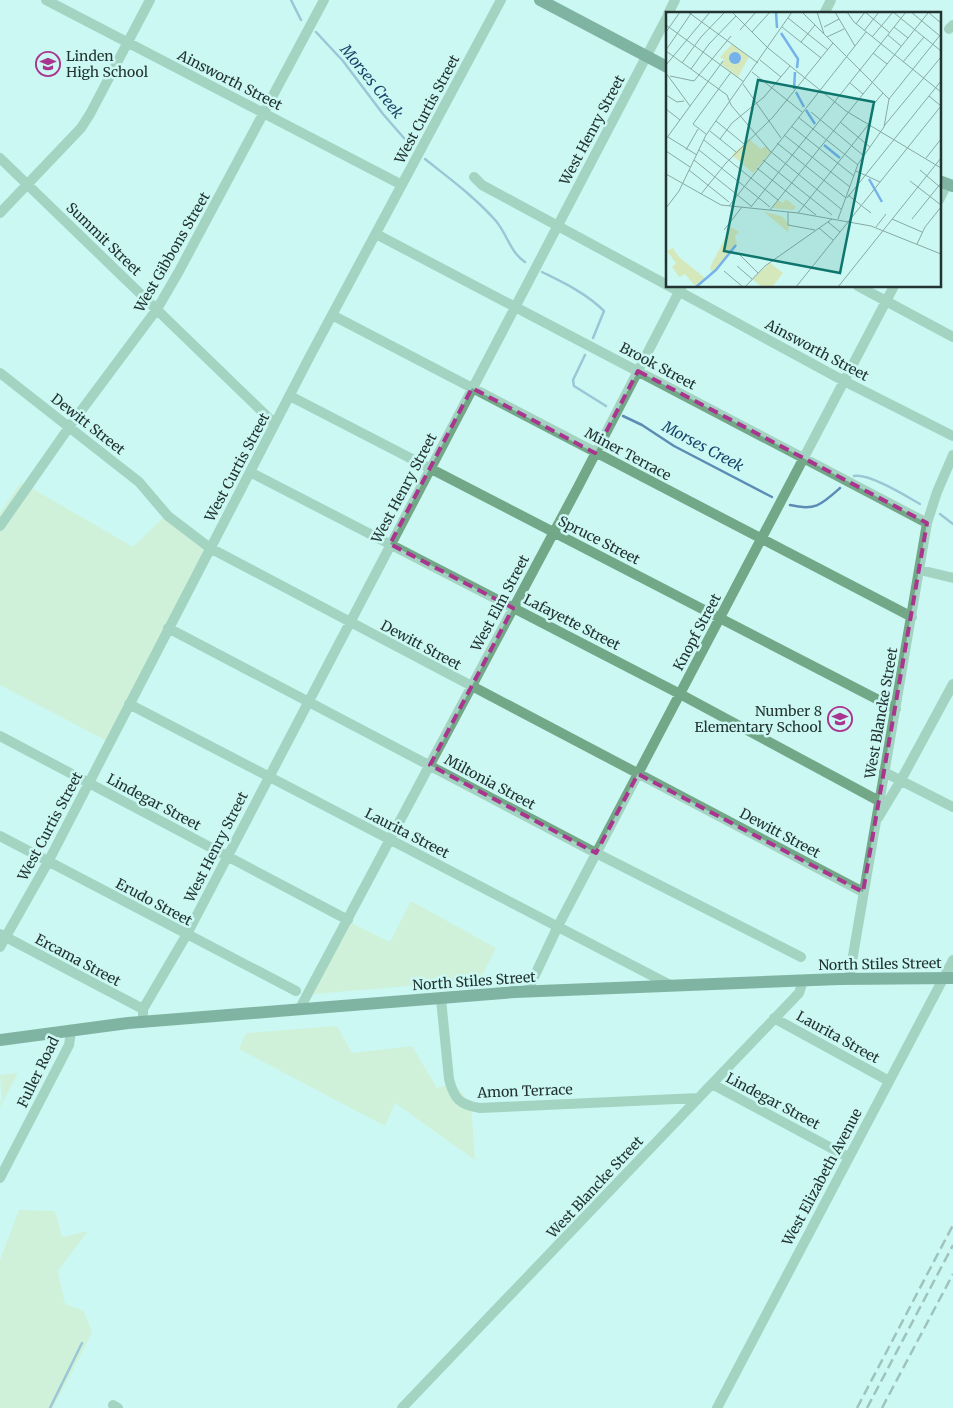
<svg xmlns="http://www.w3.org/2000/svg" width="953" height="1408" font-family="Merriweather,serif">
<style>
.green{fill:#d4e8bb}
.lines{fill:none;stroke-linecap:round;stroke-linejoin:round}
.stream{stroke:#5c8cb4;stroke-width:2.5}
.minor{stroke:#72a887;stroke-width:10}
.major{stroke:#246342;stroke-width:12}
.rail{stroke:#66827f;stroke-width:2.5;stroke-dasharray:10 5;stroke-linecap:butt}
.marked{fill:none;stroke:#a9358f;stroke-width:4;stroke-dasharray:10 6;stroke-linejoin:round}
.labels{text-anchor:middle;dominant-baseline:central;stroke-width:5;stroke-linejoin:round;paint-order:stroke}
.poi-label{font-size:14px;fill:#223331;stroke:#ccf8f3;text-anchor:start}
.street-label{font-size:14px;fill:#223331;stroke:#ccf8f3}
.water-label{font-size:15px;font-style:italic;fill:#18446a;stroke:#ccf8f3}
.inset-river{fill:none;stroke:#75b2ec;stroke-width:2.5}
.inset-road{fill:none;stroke:#88a9a5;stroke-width:1}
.view{fill:#0f766e;fill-opacity:0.15;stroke:#0f766e;stroke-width:2.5}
.inset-edge{fill:none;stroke:#223331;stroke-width:2.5}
</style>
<rect width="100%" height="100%" fill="#ccf8f3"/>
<path class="green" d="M21,482L133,547L169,512L214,550L109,742L0,685V513Z
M411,901L496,948L480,980L313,994L349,922L390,942Z
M337,1026L352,1053L412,1046L437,1088L454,1083L471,1105L475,1160L395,1103L385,1126L239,1049L246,1033Z
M18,1073L0,1107V1102L2,1101L0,1075Z
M19,1210L55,1211L62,1237L88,1231L58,1271L65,1304L84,1311L92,1333L53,1408H0V1260Z"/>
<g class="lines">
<path class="stream" d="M291,0L301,20
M316,32L343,61L383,114L410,145
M425,159C450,179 475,197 496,221C507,234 510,252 525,262
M542,272C564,283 586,293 604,311L593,338
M585,355L573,380L574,386L606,406
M623,416L642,425L674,446L772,497
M854,476C869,473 906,496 920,504
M790,505C815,511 821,505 840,488
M940,514L953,524
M50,1408L82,1343"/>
<path class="minor" d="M46,0L402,185
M668,14L675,0
M824,14L831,0
M949,29L953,25
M0,158L275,424
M474,177L482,185L667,285
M939,200L947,184
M0,213L81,128L90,114L150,0
M376,234L927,523
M669,286L844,381L953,436
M858,286L953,337
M332,315L912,617
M0,373L139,482L168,516L210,548L863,892
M290,396L896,709
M250,472L680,694L879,801
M0,526L72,423L157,309L178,273L324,0
M920,570L953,578
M168,628L596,853L801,957
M129,704L672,986
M0,736L348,920
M884,772L953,807
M878,818L901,780L953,684
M0,836L296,991
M0,934L143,1009
M0,947L48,862L310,356L501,0
M849,979L927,523L937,492L953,455
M527,992L558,926L894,286
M441,999L449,1079C454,1099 460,1105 480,1108L698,1098
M299,1010L578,487L682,286
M774,1018L889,1081
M143,1023V1009L187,934L667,17
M712,1084L848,1157
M0,1178L69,1045L71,1032
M113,1405L118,1408
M402,1408L799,993L803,981
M717,1408L953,960"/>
<path class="major" d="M540,0L667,67
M939,181L953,186
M0,1040L128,1023L515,992L839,979L953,978"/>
<path class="rail" d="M857,1408L953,1225
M867,1408L953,1245
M882,1408L953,1274"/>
</g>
<path d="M0 0H953V1408H0ZM638,371L927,523L863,892L638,774L596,853L430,765L513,608L390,544L472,388L595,453Z" fill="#ccf8f3" fill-opacity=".55" fill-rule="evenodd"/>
<path class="marked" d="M638,371L927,523L863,892L638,774L596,853L430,765L513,608L390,544L472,388L595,453Z"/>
<defs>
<symbol id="school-ring" viewBox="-11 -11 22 22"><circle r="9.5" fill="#ccf8f3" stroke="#a9358f" stroke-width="1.5"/><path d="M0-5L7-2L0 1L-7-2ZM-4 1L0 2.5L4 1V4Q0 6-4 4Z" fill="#a9358f"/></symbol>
</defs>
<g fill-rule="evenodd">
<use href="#school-ring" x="34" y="50" width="28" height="28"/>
<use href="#school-ring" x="826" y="705" width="28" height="28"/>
</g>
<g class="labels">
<g class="poi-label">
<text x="66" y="56">Linden<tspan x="66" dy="16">High School</tspan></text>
<text x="822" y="711" text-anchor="end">Number 8<tspan x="822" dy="16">Elementary School</tspan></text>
</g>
<g class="street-label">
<text transform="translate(230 80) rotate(27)">Ainsworth Street</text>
<text transform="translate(427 109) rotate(-62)">West Curtis Street</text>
<text transform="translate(592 130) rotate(-62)">West Henry Street</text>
<text transform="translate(104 239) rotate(44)">Summit Street</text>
<text transform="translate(172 252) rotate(-60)">West Gibbons Street</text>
<text transform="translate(817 350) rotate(28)">Ainsworth Street</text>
<text transform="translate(658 366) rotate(28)">Brook Street</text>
<text transform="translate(88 424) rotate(38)">Dewitt Street</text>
<text transform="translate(628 454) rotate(28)">Miner Terrace</text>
<text transform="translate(237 467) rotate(-62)">West Curtis Street</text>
<text transform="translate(404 488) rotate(-62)">West Henry Street</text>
<text transform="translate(599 540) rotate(27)">Spruce Street</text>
<text transform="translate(500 603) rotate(-62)">West Elm Street</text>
<text transform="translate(572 622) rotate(27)">Lafayette Street</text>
<text transform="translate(697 632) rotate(-62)">Knopf Street</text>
<text transform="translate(421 645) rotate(28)">Dewitt Street</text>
<text transform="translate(881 713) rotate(-80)">West Blancke Street</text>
<text transform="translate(490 782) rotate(28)">Miltonia Street</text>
<text transform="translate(154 802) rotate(28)">Lindegar Street</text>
<text transform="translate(50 826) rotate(-62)">West Curtis Street</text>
<text transform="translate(407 833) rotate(27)">Laurita Street</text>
<text transform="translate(780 833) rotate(28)">Dewitt Street</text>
<text transform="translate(216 847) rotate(-63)">West Henry Street</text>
<text transform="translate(154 902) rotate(28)">Erudo Street</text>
<text transform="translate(78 960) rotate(28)">Ercama Street</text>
<text transform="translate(880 964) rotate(-1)">North Stiles Street</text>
<text transform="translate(474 981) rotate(-4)">North Stiles Street</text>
<text transform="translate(838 1037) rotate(29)">Laurita Street</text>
<text transform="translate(38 1072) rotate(-64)">Fuller Road</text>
<text transform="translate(525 1091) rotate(-2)">Amon Terrace</text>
<text transform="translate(773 1101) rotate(28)">Lindegar Street</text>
<text transform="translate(822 1177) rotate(-62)">West Elizabeth Avenue</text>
<text transform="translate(595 1187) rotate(-47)">West Blancke Street</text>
</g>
<g class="water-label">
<text transform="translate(372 81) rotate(51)">Morses Creek</text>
<text transform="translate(703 446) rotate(28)">Morses Creek</text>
</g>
</g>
<g transform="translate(666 12)">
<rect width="275" height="275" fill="#ccf8f3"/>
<path d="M66,32L83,45L72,65L55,52L58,48L54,45ZM83,127L95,137L100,134L105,140L87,161L66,143ZM120,187L130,195L127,198L106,196L112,188L117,191ZM97,199L117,205L123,213L122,220ZM65,215L73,220L69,224L71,232L46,261L44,255ZM7,236L13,245L39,266L29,274L19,262L13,265L6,255L10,251L1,239ZM104,251L117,261L106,275H96L86,267Z" fill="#d4e8bb"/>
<path d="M63 46a6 6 0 1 1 12 0a6 6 0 1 1-12 0Z" fill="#75b2ec"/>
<path class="inset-river" d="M110,0L111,16M115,21L132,47L131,56M128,77L129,60M130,80L138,95M140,98L149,112M158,133L174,146M203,167L216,190M30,275L50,258L70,233"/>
<path class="inset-road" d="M22,0L92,51M66,0L102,36L180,99L275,156M136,0L223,87M151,0L158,22M169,0L189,34M181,0L188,10L275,80M227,0L275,39M245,0L274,24M262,0L275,11M122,6L162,38M190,12L199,0L224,21M0,13L78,70M116,15L155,46M158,15L173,7M228,15L242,26M74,18L90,0M198,19L213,0M0,20L14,0M86,20L104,0M222,23L235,34M161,25L178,17M206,25L227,0M135,30L149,13M0,38L26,0M0,39L61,83L65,93L104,139L175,197M207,41L221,52M94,48L115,65M237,50L258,25M16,51L35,25L59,0M0,53L44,0M25,57L43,32L70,4M86,60L136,100M0,61L24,94M4,64L28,69L65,24M184,71L197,82M77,72L115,126M0,83L11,90L18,89M263,84L275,94M206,94L217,81M0,97L14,108M145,100L198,144M132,105L192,153M50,109L78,132M174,110L204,135M125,114L188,164M218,114L275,45M44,119L70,140M40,122L27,112L65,60M118,123L184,175M2,125L31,143M0,127L57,49M54,127L66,111L98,85L124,54M38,128L112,188M111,131L180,186M20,138L32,117M33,138L104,195M0,139L24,155M260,146L275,127M28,148L85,194M97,148L166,203M91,156L150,203M23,158L63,190M254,158L275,176M190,159L214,170M0,162L55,193L132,201L205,214L275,242M244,169L275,193M35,182L60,151L107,105L167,31M182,183L205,201M181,186L275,69M63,194L200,20M85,195L240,0M0,196L13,179L40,123L126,0M104,198L262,1M122,200V213L149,218M132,201L202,113M172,207L192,152L218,115L223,87L275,22M226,207L256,220M246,207L275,171M162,210L174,220M210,215L220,202M153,216L167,228M58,218L76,195M251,232L259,215L275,195M72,241L92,261M71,254L86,267M58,259L77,275M79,275L99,254L166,207M130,275L275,94M172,275L275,146"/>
<path class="view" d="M92,68L208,90L174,261L58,239Z"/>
<rect width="275" height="275" class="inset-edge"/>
</g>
</svg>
